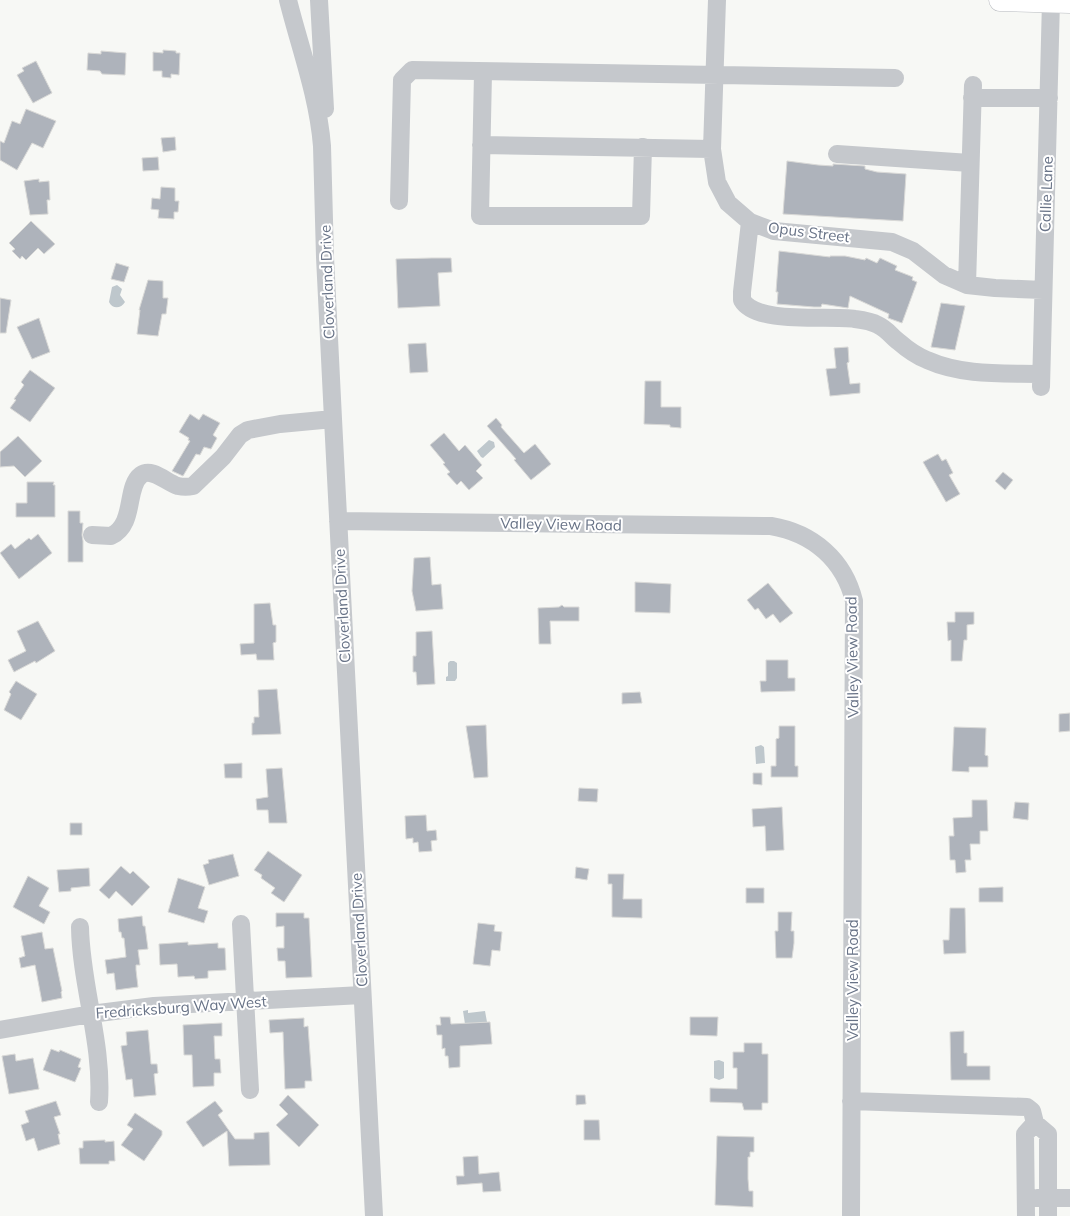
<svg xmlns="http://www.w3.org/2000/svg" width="1070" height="1216" font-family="Mulish,sans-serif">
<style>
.water{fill:#bec7cc}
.building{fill:#aeb3bb;stroke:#d9d9d7}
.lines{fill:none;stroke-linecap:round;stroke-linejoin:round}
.major-casing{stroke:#b8bbc0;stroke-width:23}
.minor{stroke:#c5c8cc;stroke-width:18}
.major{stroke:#fff;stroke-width:22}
.labels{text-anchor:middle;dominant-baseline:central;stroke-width:4;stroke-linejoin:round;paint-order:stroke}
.street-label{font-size:15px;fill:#677286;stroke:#fff}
</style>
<rect width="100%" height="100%" fill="#f7f8f5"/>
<path class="water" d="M117,285L122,289L120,295L125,302C121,309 112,309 109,302L112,287Z
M489,440L494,442L495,447L483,458L481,457L477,451Z
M450,661H454L457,663V678L455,681H446V677L448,676V663Z
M761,745L764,747L765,763L756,764L755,747Z
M468,1010V1013L485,1011L487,1022L465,1024L463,1011Z
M719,1060L724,1062V1078L719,1080L714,1078V1061Z"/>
<path class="building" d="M163,50L176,51V53H180L179,75L171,74V78L162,77V71H153V52L163,53Z
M101,51L126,53L125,75L102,74L100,71L87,70L88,53L101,54Z
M36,61L52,93L33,103L17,75L24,71L22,68Z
M26,109L56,121L43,148L32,143L17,170L0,160V141L4,143L12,121L20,124Z
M175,137L176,150L163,152L161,138Z
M158,157L159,170L143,171L142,158Z
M787,161L818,165L833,166V164L865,166V169L877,172L906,174L903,221L783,214Z
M39,179V182L49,181L50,200H47L48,214L30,215L24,181Z
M161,187L175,188V201H179L178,212H174V219L158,218L159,210L151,209L152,198L160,199Z
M31,221L55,244L44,254L38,248L26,260L22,256L20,259L12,251L15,249L9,243Z
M779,251L830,257V256H845L865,260L866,258L877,263L880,258L897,266L895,270L913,277L912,280L917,282L902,323L888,318L889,314L850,296L848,308L822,304L821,307H814L777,304L778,292H776Z
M432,258H451L452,272L438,273L440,306L398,308L396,259Z
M116,263L129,267L124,282L111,279Z
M148,280L163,281V298H168L166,314H162L158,336L137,334L140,310H139Z
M0,298L11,300L6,333H0Z
M941,303L965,306L955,350L931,347Z
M39,318L50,352L32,359L17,327Z
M426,343L428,372L410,373L408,344Z
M848,347L849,362L847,363L850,384L860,383V393L830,396L826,369L836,368L834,348Z
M30,370L55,388L30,422L10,408L16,400L14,399L24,385L21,382Z
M645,381H661V407H681V428L670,427V425L644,424Z
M190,414L199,420L203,414L220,423L213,435L217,438L211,449L204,447L200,455L196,454L183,476L172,471L190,441L188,440L189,438L179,432Z
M496,418L502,425L501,427L524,453L535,444L551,464L531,480L514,460L516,459L487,426Z
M444,433L459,451L465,445L482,465L476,471L483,478L469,490L461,481L457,485L447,474L450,472L443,464L445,463L430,445Z
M18,436L42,461L25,477L14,466L0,467V452Z
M938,454L942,461L946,459L953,473L949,475L960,494L946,502L923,462Z
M1003,472L1013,480L1005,490L995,481Z
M27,482H54L53,485H55V517H16V503H27Z
M68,511H80V523H83L82,535L83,541V562H68Z
M38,534L52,553L19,579L0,553L11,544L15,549L29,538L31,540Z
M430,557L432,585L441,584L443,609L416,611L412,591L414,558Z
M635,582L671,584L670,613L635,612Z
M768,583L793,613L780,623L773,614L766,619L758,608L755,610L747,600Z
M270,603L273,625H276V642L273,643L274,660H257L256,654L241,655L240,644L254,643V604Z
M562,605L564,607H579V621H550L551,644H539L538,608L559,607Z
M955,612H974V624L967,625V640H964L962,661H951V640L948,641L947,622H955Z
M38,621L55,651L36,663L35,661L14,672L8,660L26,651L17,631Z
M432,631L435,684L417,685L416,672H413V656H416V632Z
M766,660H788V678H795V691L761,692L760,681H766Z
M16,681L37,694L21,720L4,710L11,694L9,692Z
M277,689L281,734L252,735V723H254V717H259L258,690Z
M640,692L642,703L622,704V693Z
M1070,713V731L1059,732V714Z
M486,725L488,777L474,778L466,726Z
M779,726H795V766H798V777H771V766H776V739L779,738Z
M954,727L986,728L985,755L988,756V767H969V772L952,771Z
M242,763V778H225L224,764Z
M282,768L287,823H269L268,810H257L256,799L268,797L266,769Z
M753,773H762V785L753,784Z
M579,788L598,789L597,802L578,801Z
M972,800H987L988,831H980V844H970L971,860H965L966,872L956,873L955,860H950L949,836H954L953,818L972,817Z
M1015,802L1029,803L1028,820L1013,818Z
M782,807L784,850L766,851L765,826L753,827L752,809Z
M426,815L427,831L436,830L437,840L431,841L432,851L419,852L418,842L413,843V838L406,839L405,816Z
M70,823H82V835H70Z
M268,851L302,875L284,902L271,893L275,888L261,878L262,875L254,870Z
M233,854L239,876L209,885L203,865L209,863L208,860Z
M121,866L130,874L133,871L150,887L132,906L116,891L109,899L99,890Z
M576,867L589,869L587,880L575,878Z
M89,868L90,886L71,888V891L59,892L57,870Z
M608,874H624L623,899H642V918L612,917V884H608Z
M28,876L49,888L39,906L50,912L44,924L13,907Z
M178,878L205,887L198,908L208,911L204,923L168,912Z
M1003,887V902H979V888Z
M746,888H764V903H746Z
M950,908H965L966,953L944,954L943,940H949Z
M778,912H792L791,931H794V943L792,958H776L775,931H778Z
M276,913H304V918H309L312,977L286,978L285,961H278L277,948H284V926L276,927Z
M142,916L143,926H145L148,949L138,950L140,965H136V970L138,987L116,990L114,973L107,974L105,960L126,957L124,938H122L121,932H119L118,919Z
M478,923L495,925L494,931L502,932L500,951L492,950L490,966L473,964Z
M42,932L45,949L53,948L62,991L61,992L62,998L42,1002L35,965L21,968L19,958L25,956L21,936Z
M188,942V945L218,943V948H225L226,970L208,971V978L195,979L194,976L178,977L177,964L160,965L159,944Z
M440,1017H450L451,1024L490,1022L492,1044L460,1046V1067L449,1068L448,1056H445V1048L442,1049V1035H437L436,1025H441Z
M690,1017H718L717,1036L690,1035Z
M304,1018V1027L308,1026L312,1081H305V1088L285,1089L283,1032L270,1033L269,1020Z
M222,1023V1036H214L215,1059H220L221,1073H214V1086L193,1087L192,1055H184L183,1025Z
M148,1030L151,1064H157L158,1073L154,1074L156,1095L134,1097L132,1079L126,1080L121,1046L127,1045L126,1032Z
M964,1031V1053H967V1066H990V1080H951L950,1032Z
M744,1043H762V1054H768V1103H762V1110H744L742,1103L710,1102V1088L737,1089V1068H733V1052H744Z
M51,1049L59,1052L60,1050L81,1059L78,1067L81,1068L75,1082L43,1070Z
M15,1054L16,1061L33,1058L39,1089L9,1094L2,1056Z
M288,1095L319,1125L299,1147L276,1125L288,1114L279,1105Z
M576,1095H585L586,1104L576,1105Z
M56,1101L61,1115L54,1117L60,1134H58L60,1144L38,1151L34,1138L26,1141L21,1125L29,1122L25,1111Z
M215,1101L223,1111L218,1115L235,1139H254V1133L269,1132L270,1165L229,1166L227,1131L203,1147L186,1122Z
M135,1113L162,1131V1135L144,1161L121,1145L133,1129L127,1125Z
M584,1120H599L600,1140H584Z
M717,1136L754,1137V1152H750V1157H748V1179L749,1191H753V1207L715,1205Z
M105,1140V1142L114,1141L115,1161H109V1164H80L79,1148H83V1141Z
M478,1156L479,1174L499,1172L501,1191L483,1192L482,1183L457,1185L456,1176H464L463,1157Z"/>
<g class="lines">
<defs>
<path id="major" d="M1000,0L1070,2"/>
</defs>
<use href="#major" class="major-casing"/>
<path class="minor" d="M288,0C300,48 318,96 322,146L325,257L333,419L374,1216
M319,0L325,109
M717,0L712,149L717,182L728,203L750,222L774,231L892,242L913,251L944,275L967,285L995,288L1043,290
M483,73L480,216H641L643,147
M972,98H1049
M481,145L712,149
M837,154L970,163
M399,201L402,80L412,70L895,78
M750,222L742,292V300C756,325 829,315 855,319C863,320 871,321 878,325C887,329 892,337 899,342C907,349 917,356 927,360C963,376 1003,373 1041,374
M967,285L973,85
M1041,387L1051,1
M338,521L771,526C813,533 844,560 854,601L851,1216
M92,535L111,536C136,524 125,487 141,475C152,467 167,483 178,486C183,487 188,487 193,486L223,457L240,435L248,430L280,424L333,419
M241,924L250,1090
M80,927C81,986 103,1043 99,1102
M0,1030L91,1014L154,1006L362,995
M851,1101L1027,1107L1032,1111L1035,1123L1048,1134V1216
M1037,1198H1070
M1026,1216L1025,1134L1035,1123"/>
<use href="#major" class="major"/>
</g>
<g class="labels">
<g class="street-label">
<text transform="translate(1046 194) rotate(-88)">Callie Lane</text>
<text transform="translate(809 232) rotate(7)">Opus Street</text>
<text transform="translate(327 282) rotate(-92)">Cloverland Drive</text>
<text transform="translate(561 524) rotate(1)">Valley View Road</text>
<text transform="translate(342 606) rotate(-93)">Cloverland Drive</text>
<text transform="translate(852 657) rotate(-91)">Valley View Road</text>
<text transform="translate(359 930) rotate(-93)">Cloverland Drive</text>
<text transform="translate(852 980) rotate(-90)">Valley View Road</text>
<text transform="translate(181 1007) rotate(-4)">Fredricksburg Way West</text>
</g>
</g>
</svg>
